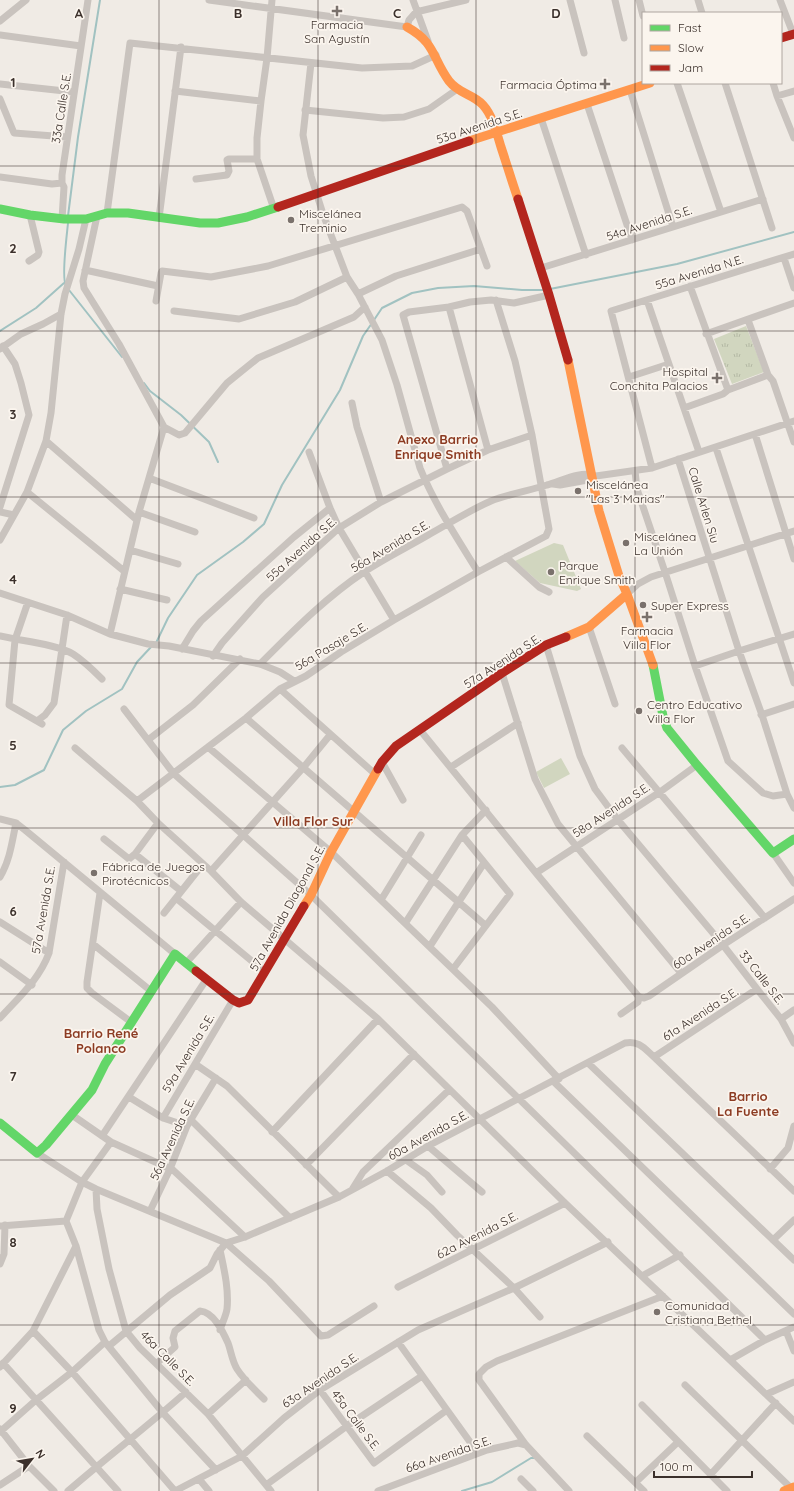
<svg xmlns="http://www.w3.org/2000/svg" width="794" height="1491" font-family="Quicksand,sans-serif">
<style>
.grass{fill:url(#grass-tufts)}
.garden{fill:#d1d6bf}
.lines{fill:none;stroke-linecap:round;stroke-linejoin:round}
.stream{stroke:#a1c2c1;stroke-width:2}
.street{stroke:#c9c3be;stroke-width:7}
.fast{stroke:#63d668;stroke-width:9}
.slow{stroke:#ff974d;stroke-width:9}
.jam{stroke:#b3261e;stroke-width:9}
.grid{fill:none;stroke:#3b302b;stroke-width:1;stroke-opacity:0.55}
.poi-dot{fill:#7a716c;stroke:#fbf5ee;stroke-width:1.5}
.labels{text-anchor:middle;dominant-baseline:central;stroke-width:3.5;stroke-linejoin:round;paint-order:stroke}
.poi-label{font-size:12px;fill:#3b302b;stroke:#fbf5ee;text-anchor:start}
.street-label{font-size:12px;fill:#3b302b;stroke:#fbf5ee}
.neighbourhood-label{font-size:13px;font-weight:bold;fill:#8c3b22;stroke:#fbf5ee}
.grid-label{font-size:13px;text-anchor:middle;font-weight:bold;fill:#3b302b;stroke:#fbf5ee;stroke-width:3.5;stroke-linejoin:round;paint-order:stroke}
</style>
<defs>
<pattern id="grass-tufts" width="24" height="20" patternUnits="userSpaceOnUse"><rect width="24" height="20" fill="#d1d6bf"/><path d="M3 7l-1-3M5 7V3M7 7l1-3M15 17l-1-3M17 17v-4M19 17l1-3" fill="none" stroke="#b4b8a4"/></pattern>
</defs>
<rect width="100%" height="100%" fill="#f0ebe5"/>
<path class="grass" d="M746,326L764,372L732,384L714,339Z"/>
<path class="garden" d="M554,543L563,545L581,589L577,591L540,583L515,561Z
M561,758L570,774L544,788L536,772Z"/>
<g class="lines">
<path class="stream" d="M68,216L78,137L100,0
M66,285C61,279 67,234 68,223
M550,289L677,264L794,232
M69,290L122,357
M374,320L382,308L412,293L438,288L474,286L522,290H544
M0,331L36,308L64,283
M144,383L150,391L181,415L209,442L218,462
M156,643L168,618L197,575L243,542L264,524L282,485L340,390L363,336L372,323
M0,787L15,785L44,770L63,730L86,711L122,689L137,662L151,647
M462,1491L492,1482L531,1458H535"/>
<path class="street" d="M209,0L407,27L409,20L416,12L466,0
M272,0L267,58L261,101L257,138V159L274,209
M413,0L428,41
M570,0L584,53
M615,0L624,38
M639,0L643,16
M698,0L702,13
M780,0L792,31
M0,21L26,0
M0,35L81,46
M311,63L303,135L311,176L323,214L347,277L358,294L382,340L397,385L420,468C435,505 457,538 478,572
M677,83L721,212
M725,83L772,228
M773,83L777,96L794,138
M0,84L74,92
M630,90L673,227
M175,91L261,101
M777,96L794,91
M0,99L14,133L67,137
M587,104L632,240
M305,110L383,118L404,117L429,109L456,90
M541,118L586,255
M0,177L52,184L62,183
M196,179L227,175L229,171L227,160L229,159H257
M107,213L130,43L362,68L412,66L436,55
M97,216L83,281L84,288L119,344L164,427L179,435L185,433L227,383L258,358L354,317L365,307
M159,218L181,47
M62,219L64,187L62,183V175L88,0
M784,258L794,288
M29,261L38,255L39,252L30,215
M541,268L763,199
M85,270L158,286
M690,286L728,390
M358,294L396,276L481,249
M647,300L699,452
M156,301L161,273L162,271L211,277L268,266L462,207L467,211L487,266
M449,307L488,450
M174,311L239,319L295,302L347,277
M748,320L768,375L773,381L794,442
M706,334L794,303
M0,349L21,334L43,324L61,314
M629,377L669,364
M352,403L357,427L381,502
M684,408L723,394L728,390L768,375
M755,434L794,559
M46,441L137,520
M716,448L794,683
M309,452L330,508L339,528L394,620
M678,459L739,651L762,715L787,794L794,808
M652,468L611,311L794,254
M447,469L403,315L409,312L449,307L470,302L491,300L514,303L549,295
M635,471L637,489L665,572L695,666L728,761L763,793L773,796L787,794
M149,478L254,518
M553,484L560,485L593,479L595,477
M27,492L124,571
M0,507L29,415L21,383L15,364L3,346
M0,512L14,515
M139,512L195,532
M0,540L27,492L46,441L51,413L61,314L65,294L79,249L86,219
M130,550L178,564
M506,557L539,587L549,592
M120,589L167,600
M0,593L67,615L110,634L148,644L169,646L260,664L280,672L294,681
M627,594L638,584L651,577L794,531
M28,602L15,640L9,705L42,724
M589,627L615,704
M110,634L139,512L164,427
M0,636C21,641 56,644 73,654C84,661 93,670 102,679
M546,645L580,756L595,789L618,820L723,945L757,989L781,1019L794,1043
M182,649L193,631L201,621L294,537L330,508
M213,656L222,643L263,597L339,528L381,502L447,469L488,450L532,435
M260,664C293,631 325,598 364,572C385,558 408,547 430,534C450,523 470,510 491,501C509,494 528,491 547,485C562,481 580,470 596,476L652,468L794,421
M695,666L739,651L794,634
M502,673L535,779L558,824L681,973
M280,689L375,774
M124,709L174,774L311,895L765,1340
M761,715L794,704
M246,718L485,925
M37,721L45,715L54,703L67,615
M420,730L536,873L639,997
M148,740L193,705L240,659
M208,747L331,852L492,1007L559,1079
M75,748L137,801L158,823L211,871L241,902L378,1019L565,1203L794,1421
M622,748L765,918
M382,762L403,800
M451,767L518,723
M137,801L246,718L280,689L306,676L341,652L394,620L478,572L546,536L549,529L532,435L515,361L496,300
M0,819L16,823L25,830L175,954
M104,839L129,859L135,854L158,823
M773,853L794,883
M135,854L181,891
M211,871L303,768L330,735
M536,873L660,792L697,765
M0,877C10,860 12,842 16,823
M100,893L87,982V988L92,993L131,1022
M176,898L265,972
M381,900L421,835
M164,913L203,864
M0,922L49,953
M406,922L462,835L486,810
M93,944L151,991
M430,946L484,863
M0,962L32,985
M186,963L241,902
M453,969L510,894L462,835
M639,997L644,998L649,996L723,945L794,899
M621,1014L638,1002L639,997
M0,1018C18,998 39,980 49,953L64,862
M781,1019L794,1010
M654,1057L757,989
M588,1063L794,1260
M195,1064L227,1086L339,1197
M554,1082L794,1314
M129,1097L163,1118L187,1126
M72,1115L111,1142L173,1170L245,1237
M163,1118L233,1000
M191,1120L290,1218
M272,1132L378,1019
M102,1136L206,980
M111,1142L82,1182L66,1221L76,1246L99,1330L105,1342L163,1413L216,1470
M428,1146L482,1192
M37,1153L82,1182L96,1189L226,1243L269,1281L321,1336L328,1335L374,1306
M406,1160L427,1175L442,1192
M306,1165L414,1054
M770,1169L788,1148L794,1126
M387,1171L431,1208L457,1235L514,1288L540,1317
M353,1188L363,1172L449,1090
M96,1189L97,1209L109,1269L126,1331L140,1348L208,1414L271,1491
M150,1211L170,1169L187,1126L216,1078
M0,1226L66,1221
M773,1240L794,1220
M220,1250C224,1269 229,1289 227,1309C226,1316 222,1323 220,1330
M0,1264L4,1254L5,1225
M642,1276L680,1255
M398,1287L565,1203
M33,1331L72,1372L175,1491
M786,1331L794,1351
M398,1342L478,1453
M109,1346L170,1295L210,1268L217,1254L226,1243L245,1237L339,1197L387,1171L428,1146L625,1043C639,1040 645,1049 654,1057L794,1191
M730,1360L765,1340L794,1327
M3,1363L118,1491
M157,1363L175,1347L173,1338L175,1331L200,1311C214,1312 223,1332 228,1343C231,1351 232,1361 237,1369C244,1380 255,1390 264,1399
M0,1367L33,1331L76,1246
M685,1385L791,1488
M320,1390L374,1463L447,1410
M767,1394L794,1382
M642,1405L727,1491
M208,1414L246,1380
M0,1429L29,1466L54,1491
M0,1432L36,1400L72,1372L105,1342
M587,1436L644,1491
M711,1474L776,1403
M199,1479L209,1491
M521,1479L533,1491
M636,1482L678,1442
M0,1485L29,1466
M266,1485L347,1426L422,1376
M68,1491C107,1457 148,1426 186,1392
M175,1491L242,1456L284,1418L320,1390L418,1330L514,1288L608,1242
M378,1491L487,1450L518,1443L526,1445
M569,1491L526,1445L479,1380V1374L486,1367L497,1361L663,1296"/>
<path class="fast" d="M0,209L30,215L64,219H86L107,213H128L200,223H218L247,217L278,207
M653,665L663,716L667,728L697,765L773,853L794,839
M0,1123L37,1153L46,1145L92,1090L105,1064L175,954L196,971"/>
<path class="slow" d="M407,27C436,43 432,58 449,81C459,94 473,94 483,105C493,116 497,134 501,147C507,165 512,182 518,199
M469,141L650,83
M568,360L599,511L619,576L627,594L653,665
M566,637L589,627L627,594
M304,906L311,895L331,852L378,769
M784,1491L794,1487"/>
<path class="jam" d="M781,38L794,34
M518,199L549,295L568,360
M278,207L469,141
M378,769L382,762L396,746L502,673L546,645L566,637
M196,971L233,1000L239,1003L248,1000L304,906"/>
</g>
<path class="grid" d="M159,0V1491M318,0V1491M476,0V1491M635,0V1491M0,166H794M0,331H794M0,497H794M0,663H794M0,828H794M0,994H794M0,1160H794M0,1325H794"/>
<g class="poi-dot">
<path d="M335 5h4v4h4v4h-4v4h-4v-4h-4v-4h4z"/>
<path d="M603 78h4v4h4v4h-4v4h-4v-4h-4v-4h4z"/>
<circle cx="291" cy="220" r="4"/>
<path d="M715 372h4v4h4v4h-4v4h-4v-4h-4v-4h4z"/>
<circle cx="578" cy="491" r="4"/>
<circle cx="626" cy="543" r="4"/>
<circle cx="551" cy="572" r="4"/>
<circle cx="643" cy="605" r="4"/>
<path d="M645 611h4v4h4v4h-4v4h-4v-4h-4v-4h4z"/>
<circle cx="639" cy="711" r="4"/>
<circle cx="94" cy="873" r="4"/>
<circle cx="657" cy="1312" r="4"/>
</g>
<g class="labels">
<g class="poi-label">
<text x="337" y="24" text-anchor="middle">Farmacia<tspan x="337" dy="14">San Agustín</tspan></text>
<text x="597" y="84" text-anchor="end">Farmacia Óptima</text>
<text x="299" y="213">Miscelánea<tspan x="299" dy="14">Treminio</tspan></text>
<text x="708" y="371" text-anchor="end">Hospital<tspan x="708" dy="14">Conchita Palacios</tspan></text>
<text x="586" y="484">Miscelánea<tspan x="586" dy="14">"Las 3 Marias"</tspan></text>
<text x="634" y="536">Miscelánea<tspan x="634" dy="14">La Unión</tspan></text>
<text x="559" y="565">Parque<tspan x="559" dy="14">Enrique Smith</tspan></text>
<text x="651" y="605">Super Express</text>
<text x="647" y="630" text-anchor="middle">Farmacia<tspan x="647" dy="14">Villa Flor</tspan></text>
<text x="647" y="704">Centro Educativo<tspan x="647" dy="14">Villa Flor</tspan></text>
<text x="102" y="866">Fábrica de Juegos<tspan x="102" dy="14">Pirotécnicos</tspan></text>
<text x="665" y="1305">Comunidad<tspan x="665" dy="14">Cristiana Bethel</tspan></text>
</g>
<g class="street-label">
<text transform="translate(61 108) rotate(-81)">33a Calle S.E.</text>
<text transform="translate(479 126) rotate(-18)">53a Avenida S.E.</text>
<text transform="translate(649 223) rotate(-18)">54a Avenida S.E.</text>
<text transform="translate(699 272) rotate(-17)">55a Avenida N.E.</text>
<text transform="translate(704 505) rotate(73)">Calle Arlen Siu</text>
<text transform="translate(390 546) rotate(-31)">56a Avenida S.E.</text>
<text transform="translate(301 549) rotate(-42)">55a Avenida S.E.</text>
<text transform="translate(331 646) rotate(-31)">56a Pasaje S.E.</text>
<text transform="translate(502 661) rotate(-33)">57a Avenida S.E.</text>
<text transform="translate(611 810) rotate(-33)">58a Avenida S.E.</text>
<text transform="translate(287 908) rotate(-61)">57a Avenida Diagonal S.E.</text>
<text transform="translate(43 910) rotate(-80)">57a Avenida S.E.</text>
<text transform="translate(711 941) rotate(-34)">60a Avenida S.E.</text>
<text transform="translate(762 977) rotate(52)">33 Calle S.E.</text>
<text transform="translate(700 1014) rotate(-33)">61a Avenida S.E.</text>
<text transform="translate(188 1053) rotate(-59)">59a Avenida S.E.</text>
<text transform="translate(428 1135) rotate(-29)">60a Avenida S.E.</text>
<text transform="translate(172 1139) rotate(-65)">56a Avenida S.E.</text>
<text transform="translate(477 1235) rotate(-27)">62a Avenida S.E.</text>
<text transform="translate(168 1358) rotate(45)">46a Calle S.E.</text>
<text transform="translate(320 1380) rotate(-34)">63a Avenida S.E.</text>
<text transform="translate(356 1420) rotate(53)">45a Calle S.E.</text>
<text transform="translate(448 1454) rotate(-19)">66a Avenida S.E.</text>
</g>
<g class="neighbourhood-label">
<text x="438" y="439">Anexo Barrio<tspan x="438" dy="15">Enrique Smith</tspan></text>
<text x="313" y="821">Villa Flor Sur</text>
<text x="101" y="1033">Barrio René<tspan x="101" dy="15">Polanco</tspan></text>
<text x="748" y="1096">Barrio<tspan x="748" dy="15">La Fuente</tspan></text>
</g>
</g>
<g class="grid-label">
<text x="79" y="18">A</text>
<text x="238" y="18">B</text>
<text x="397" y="18">C</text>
<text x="556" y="18">D</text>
<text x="13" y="87">1</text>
<text x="13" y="253">2</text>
<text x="13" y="419">3</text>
<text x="13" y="584">4</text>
<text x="13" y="750">5</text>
<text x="13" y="916">6</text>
<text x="13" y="1081">7</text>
<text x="13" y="1247">8</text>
<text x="13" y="1413">9</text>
</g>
<rect x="642" y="12" width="140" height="72" fill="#fbf5ee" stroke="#aea6a0"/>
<rect x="650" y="25" width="20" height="6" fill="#63d668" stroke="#aea6a0"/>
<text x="678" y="32" font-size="12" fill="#3b302b">Fast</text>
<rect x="650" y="45" width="20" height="6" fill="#ff974d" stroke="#aea6a0"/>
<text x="678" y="52" font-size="12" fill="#3b302b">Slow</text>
<rect x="650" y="65" width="20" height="6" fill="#b3261e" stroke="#aea6a0"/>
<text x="678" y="72" font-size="12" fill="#3b302b">Jam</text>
<g transform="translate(32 1459) rotate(59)" stroke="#fbf5ee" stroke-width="3" paint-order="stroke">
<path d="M0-3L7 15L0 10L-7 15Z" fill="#3b302b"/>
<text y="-6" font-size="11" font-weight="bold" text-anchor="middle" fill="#3b302b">N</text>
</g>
<path d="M654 1471v6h98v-6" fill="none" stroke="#3b302b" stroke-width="2"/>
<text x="660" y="1471" font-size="12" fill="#3b302b" stroke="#fbf5ee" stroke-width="3" paint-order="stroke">100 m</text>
</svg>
